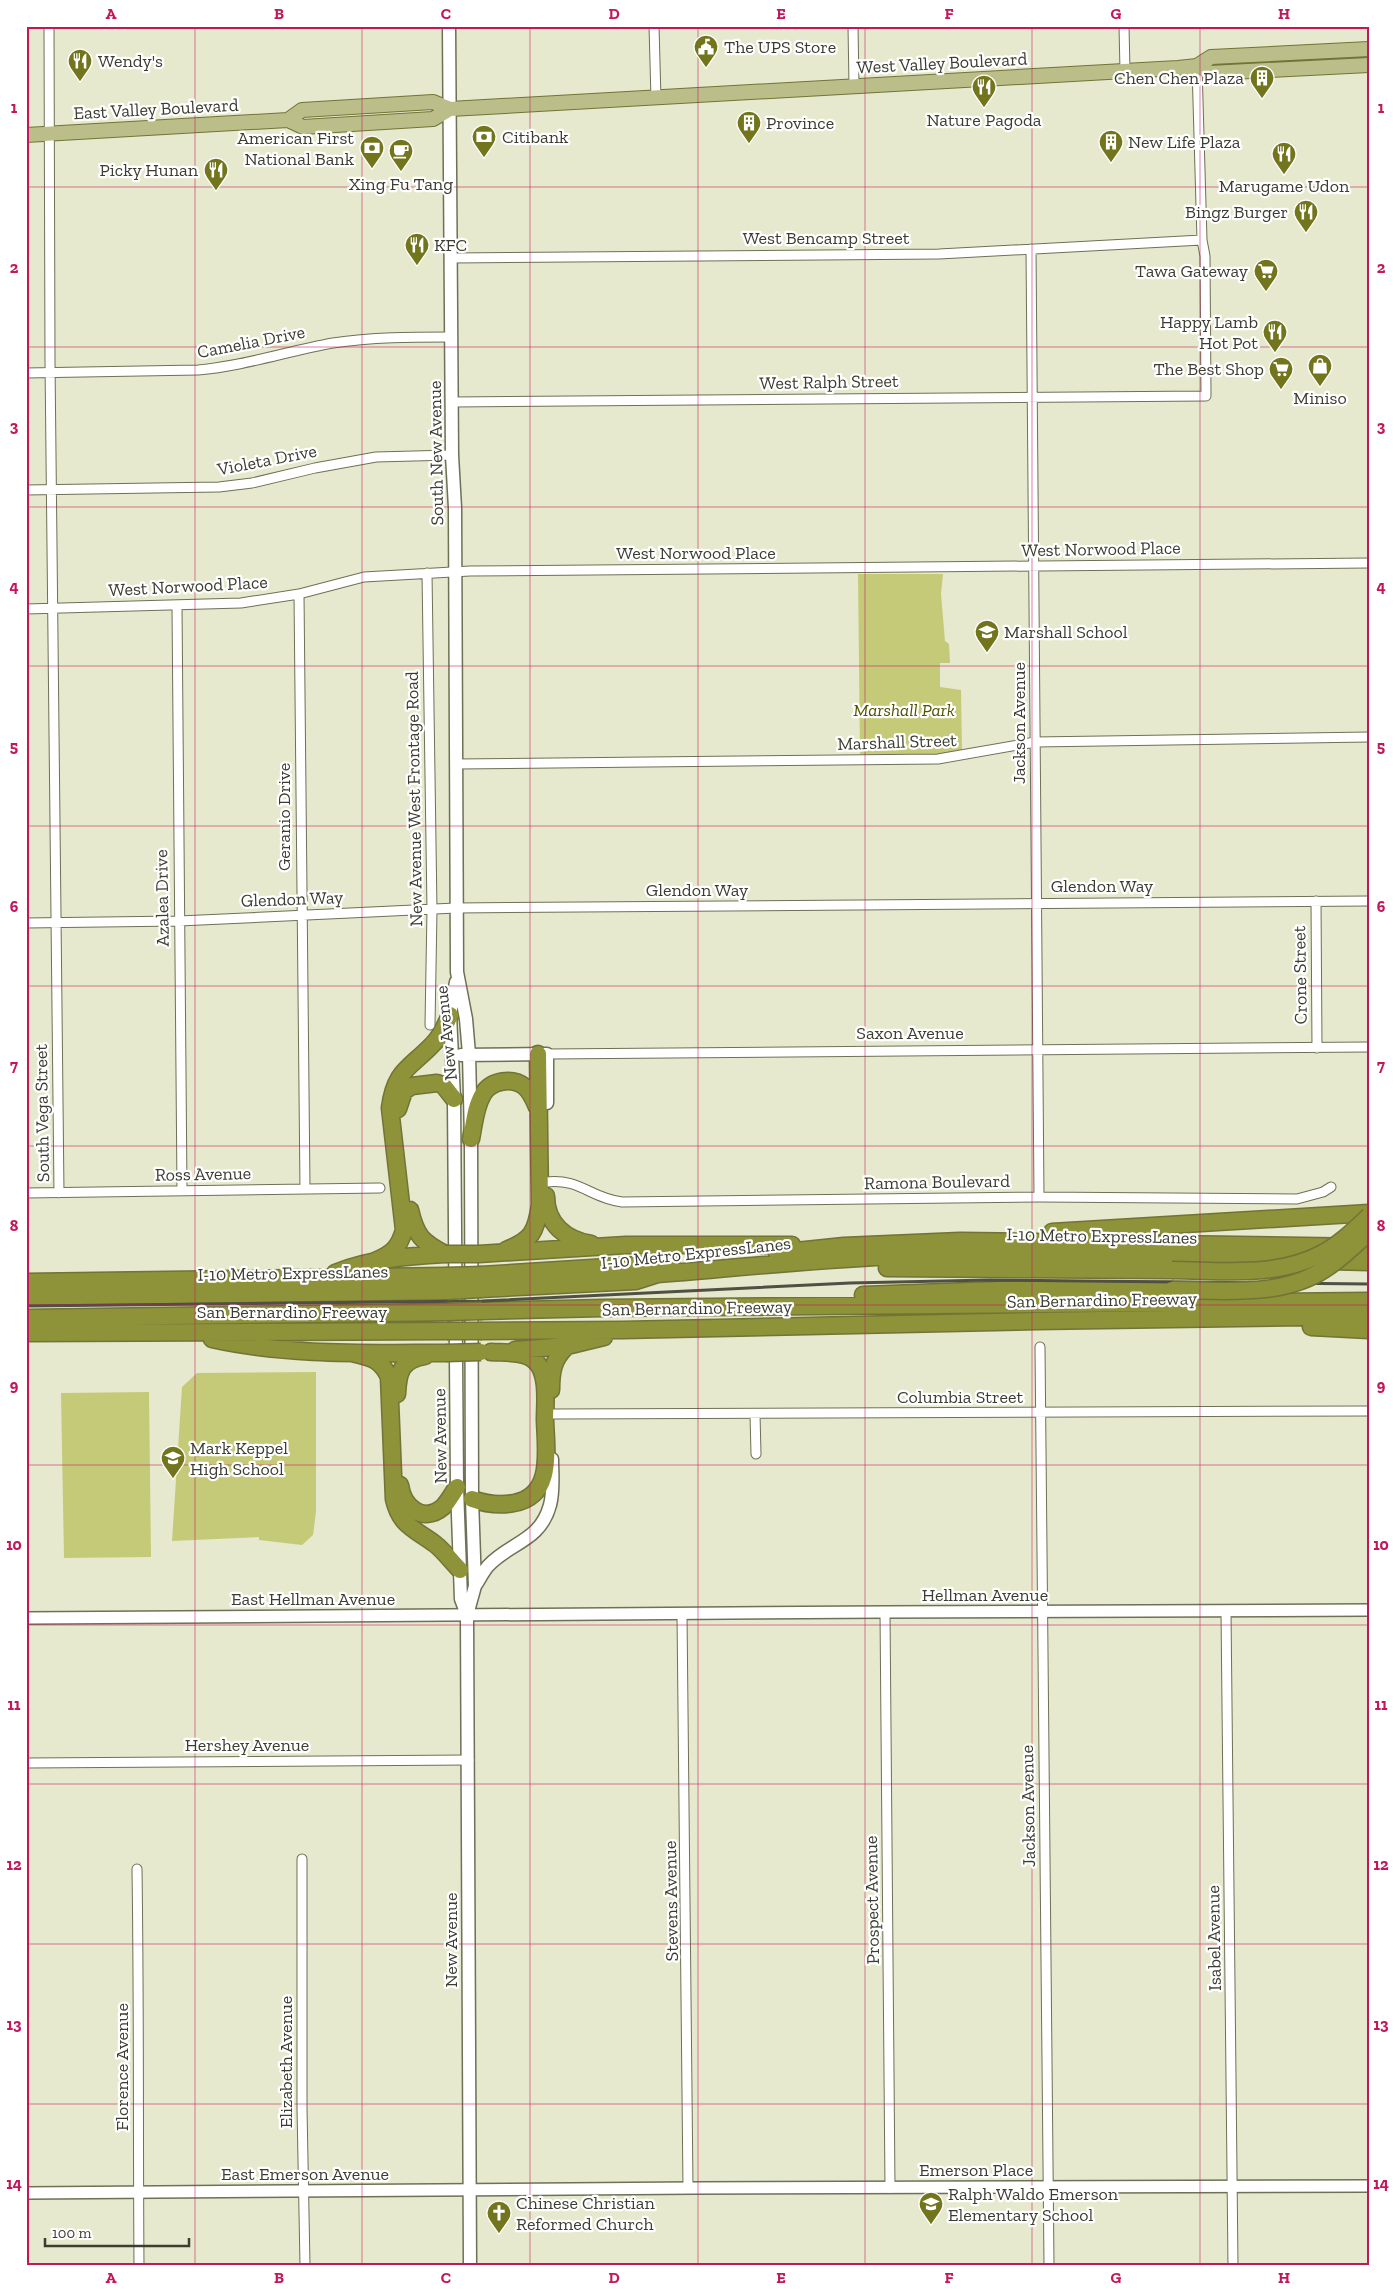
<svg xmlns="http://www.w3.org/2000/svg" width="1395" height="2291" font-family="'Zilla Slab',serif">
<style>
.green{fill:#c5ca79}
.lines{fill:none;stroke-linecap:round;stroke-linejoin:round}
.minor-casing{stroke:#6e7057;stroke-width:11}
.tertiary-casing{stroke:#6e7057;stroke-width:14}
.secondary-casing{stroke:#6e7057;stroke-width:15}
.primary-casing{stroke:#717437;stroke-width:16}
.motorway-casing{stroke:#717437;stroke-width:19}
.minor{stroke:#fff;stroke-width:9}
.tertiary{stroke:#fff;stroke-width:11}
.secondary{stroke:#fff;stroke-width:12}
.primary{stroke:#bbbe88;stroke-width:14}
.motorway{stroke:#8e9239;stroke-width:16}
.rail{stroke:#4f5043;stroke-width:3}
.motorway-bridge-casing{stroke:#717437;stroke-width:19;stroke-linecap:butt}
.motorway-bridge{stroke:#8e9239;stroke-width:16}
.grid{fill:none;stroke:#c2185b;stroke-width:1;stroke-opacity:0.55}
.labels{text-anchor:middle;dominant-baseline:central;stroke-width:4.5;stroke-linejoin:round;paint-order:stroke}
.poi-label{font-size:18px;fill:#3c3d32;stroke:#fff;text-anchor:start}
.street-label{font-size:18px;fill:#3c3d32;stroke:#fff}
.park-label{font-size:18px;font-style:italic;fill:#515300;stroke:#fff}
.neatline{fill:none;stroke:#c2185b;stroke-width:2}
.grid-label{font-size:16px;text-anchor:middle;font-weight:bold;fill:#c2185b}
</style>
<rect width="100%" height="100%" fill="#e6e9cd"/>
<path class="green" d="M858,574H943L941,594L945,641L949,644L950,663H940V687L961,690L962,751L941,755L860,754Z
M316,1372V1512L313,1535L302,1545L259,1540V1537L172,1541L182,1387L197,1373Z
M149,1392L151,1557L64,1558L61,1393Z"/>
<g class="lines">
<defs>
<path id="minor" d="M49,26L50,362L59,1193
M654,26L656,99
M853,26L854,86
M1124,26L1125,71
M1031,249L1039,1197
M451,258L939,254L1202,240
M26,373L198,370C244,366 288,351 333,343C372,337 412,337 451,337
M452,402L1206,396L1205,256L1202,240L1197,66
M26,490L219,487L252,483L315,468L376,457L452,455
M427,573L432,910L430,1025
M299,594L305,1189
M177,606L182,1190
M26,609L241,603L299,594L364,577L470,571L1369,563
M456,764L938,759L1035,742L1369,737
M1316,901L1317,1048
M26,923L179,921L456,908L1369,901
M547,1054L1369,1047
M546,1182C580,1178 590,1198 622,1202L1039,1197L1297,1199L1323,1192L1331,1187
M26,1193L380,1188
M1040,1347L1049,2265
M552,1414L1369,1411
M755,1414L756,1454
M1226,1611L1233,2265
M885,1612L890,2188
M682,1614L688,2188
M26,1763L469,1760
M302,1859V2108L305,2265
M137,1869C139,2001 138,2133 139,2265"/>
<path id="tertiary" d="M26,1618L885,1612L1369,1610
M26,2193L694,2188L1369,2186"/>
<path id="secondary" d="M449,26L452,455L455,508L457,972L466,1019L469,1054L471,1139L472,1499L475,1586L467,1615L470,2265
M456,982L450,1015L454,1099L457,1487L461,1599L467,1615
M461,1055L547,1054V1103
M475,1586C479,1580 483,1572 488,1566C510,1542 540,1542 550,1505C554,1490 552,1474 552,1459"/>
<path id="primary" d="M1197,66L1210,73L1369,65
M288,120L302,110L433,102L450,109L1178,68L1197,66L1211,57L1369,49
M26,135L288,120L303,127L433,119L450,109"/>
<path id="motorway" d="M398,1109L404,1091L412,1086L437,1083L443,1085L454,1099
M471,1139C474,1124 475,1107 483,1094C491,1080 513,1077 525,1087C531,1092 534,1100 537,1107
M546,1196C546,1224 566,1240 591,1244
M410,1210C416,1236 422,1242 445,1254
M1052,1232L1369,1213
M506,1250C532,1240 536,1232 540,1205L538,1054
M777,1253L844,1246L960,1241L1369,1247
M479,1254L626,1245H792
M375,1261C392,1254 399,1248 404,1230L390,1108C395,1070 409,1069 432,1045C441,1037 445,1026 450,1015
M1329,1261L1369,1262
M887,1268L1172,1270
M335,1273C370,1259 407,1256 445,1254
M481,1275L671,1263
M26,1282L446,1276
M481,1289L636,1281L658,1274C744,1267 831,1258 918,1255C1045,1251 1172,1257 1299,1260
M863,1295L1000,1290H1172
M26,1297L447,1291
M482,1311L603,1308L1369,1301
M26,1318L447,1312
M1311,1327L1369,1330
M482,1331L623,1330L1036,1321L1369,1316
M26,1333L447,1331
M212,1339C288,1356 368,1353 446,1353
M515,1350L567,1346L604,1337
M352,1353C371,1358 380,1358 389,1377L394,1499C400,1526 415,1529 435,1544C444,1551 452,1562 460,1570
M551,1390C551,1371 553,1359 567,1346
M397,1394C398,1372 401,1360 425,1356
M400,1485C403,1507 423,1524 443,1507C448,1502 453,1493 457,1487
M472,1499C486,1504 499,1506 514,1503C554,1496 546,1451 545,1420C545,1404 549,1373 535,1361C525,1351 504,1353 491,1352"/>
</defs>
<use href="#minor" class="minor-casing"/>
<use href="#tertiary" class="tertiary-casing"/>
<use href="#secondary" class="secondary-casing"/>
<use href="#primary" class="primary-casing"/>
<use href="#motorway" class="motorway-casing"/>
<use href="#minor" class="minor"/>
<use href="#tertiary" class="tertiary"/>
<use href="#secondary" class="secondary"/>
<use href="#primary" class="primary"/>
<use href="#motorway" class="motorway"/>
<path class="rail" d="M26,1306L482,1301L850,1283L989,1280L1369,1284"/>
<defs>
<path id="motorway-bridge" d="M445,1254H479
M1172,1270C1221,1270 1275,1278 1321,1254C1339,1245 1354,1230 1369,1216
M446,1276L481,1275
M1172,1290C1222,1290 1281,1298 1325,1269C1341,1259 1355,1245 1369,1232
M447,1291L481,1289
M447,1312L482,1311
M447,1331H482
M446,1353L481,1352"/>
</defs>
<use href="#motorway-bridge" class="motorway-bridge-casing"/>
<use href="#motorway-bridge" class="motorway-bridge"/>
</g>
<path class="grid" d="M195,26V2265M362,26V2265M530,26V2265M698,26V2265M865,26V2265M1032,26V2265M1200,26V2265M26,187H1369M26,347H1369M26,507H1369M26,666H1369M26,826H1369M26,986H1369M26,1146H1369M26,1305H1369M26,1465H1369M26,1625H1369M26,1784H1369M26,1944H1369M26,2104H1369"/>
<defs>
<symbol id="civic-pin" viewBox="-11 -11 22 30"><path d="M0 17L-7.5 6A9.5 9.5 0 1 1 7.5 6Z" fill="#72751c" stroke="#fff"/><path d="M-.6-6.5H3V-4.5H.6V-3L4-1V1h2V6H-6V1h2V-1L-.6-3ZM-1.2 2.5V6h2.4V2.5Z" fill="#fff"/></symbol>
<symbol id="restaurant-pin" viewBox="-11 -11 22 30"><path d="M0 17L-7.5 6A9.5 9.5 0 1 1 7.5 6Z" fill="#72751c" stroke="#fff"/><path d="M-5-6h1v4h1v-4h1v4h1v-4h1v5L-1.5 .5V6h-2V.5L-5-1ZM5-6V6H3V1.5H1.5Q1.5-4 5-6Z" fill="#fff"/></symbol>
<symbol id="building-pin" viewBox="-11 -11 22 30"><path d="M0 17L-7.5 6A9.5 9.5 0 1 1 7.5 6Z" fill="#72751c" stroke="#fff"/><path d="M-4-6H4V6H1V3H-1V6H-4ZM-2.5-4.3h1.7v1.8h-1.7ZM.8-4.3h1.7v1.8H.8ZM-2.5-1h1.7V.8h-1.7ZM.8-1h1.7V.8H.8Z" fill="#fff"/></symbol>
<symbol id="bank-pin" viewBox="-11 -11 22 30"><path d="M0 17L-7.5 6A9.5 9.5 0 1 1 7.5 6Z" fill="#72751c" stroke="#fff"/><path d="M-6-4H6V4H-6ZM0-2.3a2.3 2.3 0 1 0 0 4.6a2.3 2.3 0 1 0 0-4.6Z" fill="#fff"/></symbol>
<symbol id="cafe-pin" viewBox="-11 -11 22 30"><path d="M0 17L-7.5 6A9.5 9.5 0 1 1 7.5 6Z" fill="#72751c" stroke="#fff"/><path d="M-5.5-4.5H6V0H3Q3 3.5 0 3.5H-2.5Q-5.5 3.5-5.5 0ZM3-3.2v2h1.7v-2ZM-6 4.5H4V6H-6Z" fill="#fff"/></symbol>
<symbol id="supermarket-pin" viewBox="-11 -11 22 30"><path d="M0 17L-7.5 6A9.5 9.5 0 1 1 7.5 6Z" fill="#72751c" stroke="#fff"/><path d="M-6-5.5h2.5l.6 2H6L4.5 2H-2.5L-4.4-4H-6ZM-1.5 3.2a1.3 1.3 0 1 0 .1 0ZM3 3.2a1.3 1.3 0 1 0 .1 0Z" fill="#fff"/></symbol>
<symbol id="shop-pin" viewBox="-11 -11 22 30"><path d="M0 17L-7.5 6A9.5 9.5 0 1 1 7.5 6Z" fill="#72751c" stroke="#fff"/><path d="M-5-2.5h2.3a2.7 3.5 0 0 1 5.4 0H5L5.5 6h-11ZM-1.5-2.5h3a1.5 2.3 0 0 0-3 0Z" fill="#fff"/></symbol>
<symbol id="school-pin" viewBox="-11 -11 22 30"><path d="M0 17L-7.5 6A9.5 9.5 0 1 1 7.5 6Z" fill="#72751c" stroke="#fff"/><path d="M0-5L7-2L0 1L-7-2ZM-4 1L0 2.5L4 1V4Q0 6-4 4Z" fill="#fff"/></symbol>
<symbol id="church-pin" viewBox="-11 -11 22 30"><path d="M0 17L-7.5 6A9.5 9.5 0 1 1 7.5 6Z" fill="#72751c" stroke="#fff"/><path d="M-1.2-6h2.4v3.5h3.3v2.4h-3.3V6h-2.4V-.1h-3.3v-2.4h3.3Z" fill="#fff"/></symbol>
</defs>
<g fill-rule="evenodd">
<use href="#civic-pin" x="692" y="33" width="28" height="38"/>
<use href="#restaurant-pin" x="66" y="47" width="28" height="38"/>
<use href="#building-pin" x="1248" y="64" width="28" height="38"/>
<use href="#restaurant-pin" x="970" y="73" width="28" height="38"/>
<use href="#building-pin" x="735" y="109" width="28" height="38"/>
<use href="#bank-pin" x="470" y="123" width="28" height="38"/>
<use href="#building-pin" x="1097" y="128" width="28" height="38"/>
<use href="#bank-pin" x="358" y="134" width="28" height="38"/>
<use href="#cafe-pin" x="387" y="137" width="28" height="38"/>
<use href="#restaurant-pin" x="1270" y="140" width="28" height="38"/>
<use href="#restaurant-pin" x="202" y="156" width="28" height="38"/>
<use href="#restaurant-pin" x="1292" y="198" width="28" height="38"/>
<use href="#restaurant-pin" x="403" y="231" width="28" height="38"/>
<use href="#supermarket-pin" x="1252" y="257" width="28" height="38"/>
<use href="#restaurant-pin" x="1261" y="318" width="28" height="38"/>
<use href="#shop-pin" x="1306" y="352" width="28" height="38"/>
<use href="#supermarket-pin" x="1267" y="355" width="28" height="38"/>
<use href="#school-pin" x="973" y="618" width="28" height="38"/>
<use href="#school-pin" x="159" y="1444" width="28" height="38"/>
<use href="#school-pin" x="917" y="2190" width="28" height="38"/>
<use href="#church-pin" x="485" y="2199" width="28" height="38"/>
</g>
<g class="labels">
<g class="poi-label">
<text x="724" y="47">The UPS Store</text>
<text x="98" y="61">Wendy's</text>
<text x="1244" y="78" text-anchor="end">Chen Chen Plaza</text>
<text x="984" y="120" text-anchor="middle">Nature Pagoda</text>
<text x="766" y="123">Province</text>
<text x="502" y="137">Citibank</text>
<text x="354" y="138" text-anchor="end">American First<tspan x="354" dy="21">National Bank</tspan></text>
<text x="1128" y="142">New Life Plaza</text>
<text x="198" y="170" text-anchor="end">Picky Hunan</text>
<text x="401" y="184" text-anchor="middle">Xing Fu Tang</text>
<text x="1284" y="186" text-anchor="middle">Marugame Udon</text>
<text x="1288" y="212" text-anchor="end">Bingz Burger</text>
<text x="434" y="245">KFC</text>
<text x="1248" y="271" text-anchor="end">Tawa Gateway</text>
<text x="1258" y="322" text-anchor="end">Happy Lamb<tspan x="1258" dy="21">Hot Pot</tspan></text>
<text x="1264" y="369" text-anchor="end">The Best Shop</text>
<text x="1320" y="398" text-anchor="middle">Miniso</text>
<text x="1004" y="632">Marshall School</text>
<text x="190" y="1448">Mark Keppel<tspan x="190" dy="21">High School</tspan></text>
<text x="948" y="2194">Ralph Waldo Emerson<tspan x="948" dy="21">Elementary School</tspan></text>
<text x="516" y="2203">Chinese Christian<tspan x="516" dy="21">Reformed Church</tspan></text>
</g>
<g class="street-label">
<text transform="translate(942 63) rotate(-3)">West Valley Boulevard</text>
<text transform="translate(156 109) rotate(-3)">East Valley Boulevard</text>
<text x="826" y="238">West Bencamp Street</text>
<text transform="translate(251 342) rotate(-11)">Camelia Drive</text>
<text transform="translate(829 382) rotate(-1)">West Ralph Street</text>
<text transform="translate(436 453) rotate(-91)">South New Avenue</text>
<text transform="translate(267 460) rotate(-11)">Violeta Drive</text>
<text transform="translate(1101 549) rotate(-1)">West Norwood Place</text>
<text x="696" y="553">West Norwood Place</text>
<text transform="translate(188 586) rotate(-3)">West Norwood Place</text>
<text transform="translate(1019 723) rotate(-90)">Jackson Avenue</text>
<text transform="translate(897 742) rotate(-2)">Marshall Street</text>
<text transform="translate(414 799) rotate(-91)">New Avenue West Frontage Road</text>
<text transform="translate(284 817) rotate(-90)">Geranio Drive</text>
<text x="1102" y="886">Glendon Way</text>
<text x="697" y="890">Glendon Way</text>
<text transform="translate(162 898) rotate(-91)">Azalea Drive</text>
<text transform="translate(292 899) rotate(-2)">Glendon Way</text>
<text transform="translate(1300 975) rotate(-91)">Crone Street</text>
<text transform="translate(446 1033) rotate(-96)">New Avenue</text>
<text x="910" y="1033">Saxon Avenue</text>
<text transform="translate(42 1113) rotate(-91)">South Vega Street</text>
<text transform="translate(203 1174) rotate(-1)">Ross Avenue</text>
<text transform="translate(937 1182) rotate(-1)">Ramona Boulevard</text>
<text transform="translate(1102 1236) rotate(1)">I-10 Metro ExpressLanes</text>
<text transform="translate(696 1253) rotate(-6)">I-10 Metro ExpressLanes</text>
<text transform="translate(293 1273) rotate(-1)">I-10 Metro ExpressLanes</text>
<text transform="translate(1102 1300) rotate(-1)">San Bernardino Freeway</text>
<text transform="translate(697 1308) rotate(-1)">San Bernardino Freeway</text>
<text x="292" y="1312">San Bernardino Freeway</text>
<text x="960" y="1397">Columbia Street</text>
<text transform="translate(440 1436) rotate(-91)">New Avenue</text>
<text x="985" y="1595">Hellman Avenue</text>
<text x="313" y="1599">East Hellman Avenue</text>
<text x="247" y="1745">Hershey Avenue</text>
<text transform="translate(1028 1806) rotate(-91)">Jackson Avenue</text>
<text transform="translate(872 1900) rotate(-91)">Prospect Avenue</text>
<text transform="translate(671 1901) rotate(-91)">Stevens Avenue</text>
<text transform="translate(1214 1938) rotate(-91)">Isabel Avenue</text>
<text transform="translate(451 1940) rotate(-90)">New Avenue</text>
<text transform="translate(286 2062) rotate(-90)">Elizabeth Avenue</text>
<text transform="translate(122 2067) rotate(-90)">Florence Avenue</text>
<text x="976" y="2170">Emerson Place</text>
<text x="305" y="2174">East Emerson Avenue</text>
</g>
<g class="park-label">
<text x="904" y="710">Marshall Park</text>
</g>
</g>
<rect width="1395" height="2291" fill="none" stroke="#ffffff" stroke-width="55"/>
<path d="M45 2238v8h144v-8" fill="none" stroke="#3c3d32" stroke-width="2.5"/>
<text x="52" y="2238" font-size="15" fill="#3c3d32" stroke="#ffffff" stroke-width="4" paint-order="stroke">100 m</text>
<rect x="28" y="28" width="1340" height="2236" class="neatline"/>
<g class="grid-label">
<text x="111" y="19">A</text>
<text x="279" y="19">B</text>
<text x="446" y="19">C</text>
<text x="614" y="19">D</text>
<text x="781" y="19">E</text>
<text x="949" y="19">F</text>
<text x="1116" y="19">G</text>
<text x="1284" y="19">H</text>
<text x="14" y="113">1</text>
<text x="1381" y="113">1</text>
<text x="14" y="273">2</text>
<text x="1381" y="273">2</text>
<text x="14" y="432">3</text>
<text x="1381" y="432">3</text>
<text x="14" y="592">4</text>
<text x="1381" y="592">4</text>
<text x="14" y="752">5</text>
<text x="1381" y="752">5</text>
<text x="14" y="912">6</text>
<text x="1381" y="912">6</text>
<text x="14" y="1071">7</text>
<text x="1381" y="1071">7</text>
<text x="14" y="1231">8</text>
<text x="1381" y="1231">8</text>
<text x="14" y="1391">9</text>
<text x="1381" y="1391">9</text>
<text x="14" y="1550">10</text>
<text x="1381" y="1550">10</text>
<text x="14" y="1710">11</text>
<text x="1381" y="1710">11</text>
<text x="14" y="1870">12</text>
<text x="1381" y="1870">12</text>
<text x="14" y="2030">13</text>
<text x="1381" y="2030">13</text>
<text x="14" y="2189">14</text>
<text x="1381" y="2189">14</text>
<text x="111" y="2283">A</text>
<text x="279" y="2283">B</text>
<text x="446" y="2283">C</text>
<text x="614" y="2283">D</text>
<text x="781" y="2283">E</text>
<text x="949" y="2283">F</text>
<text x="1116" y="2283">G</text>
<text x="1284" y="2283">H</text>
</g>
</svg>
